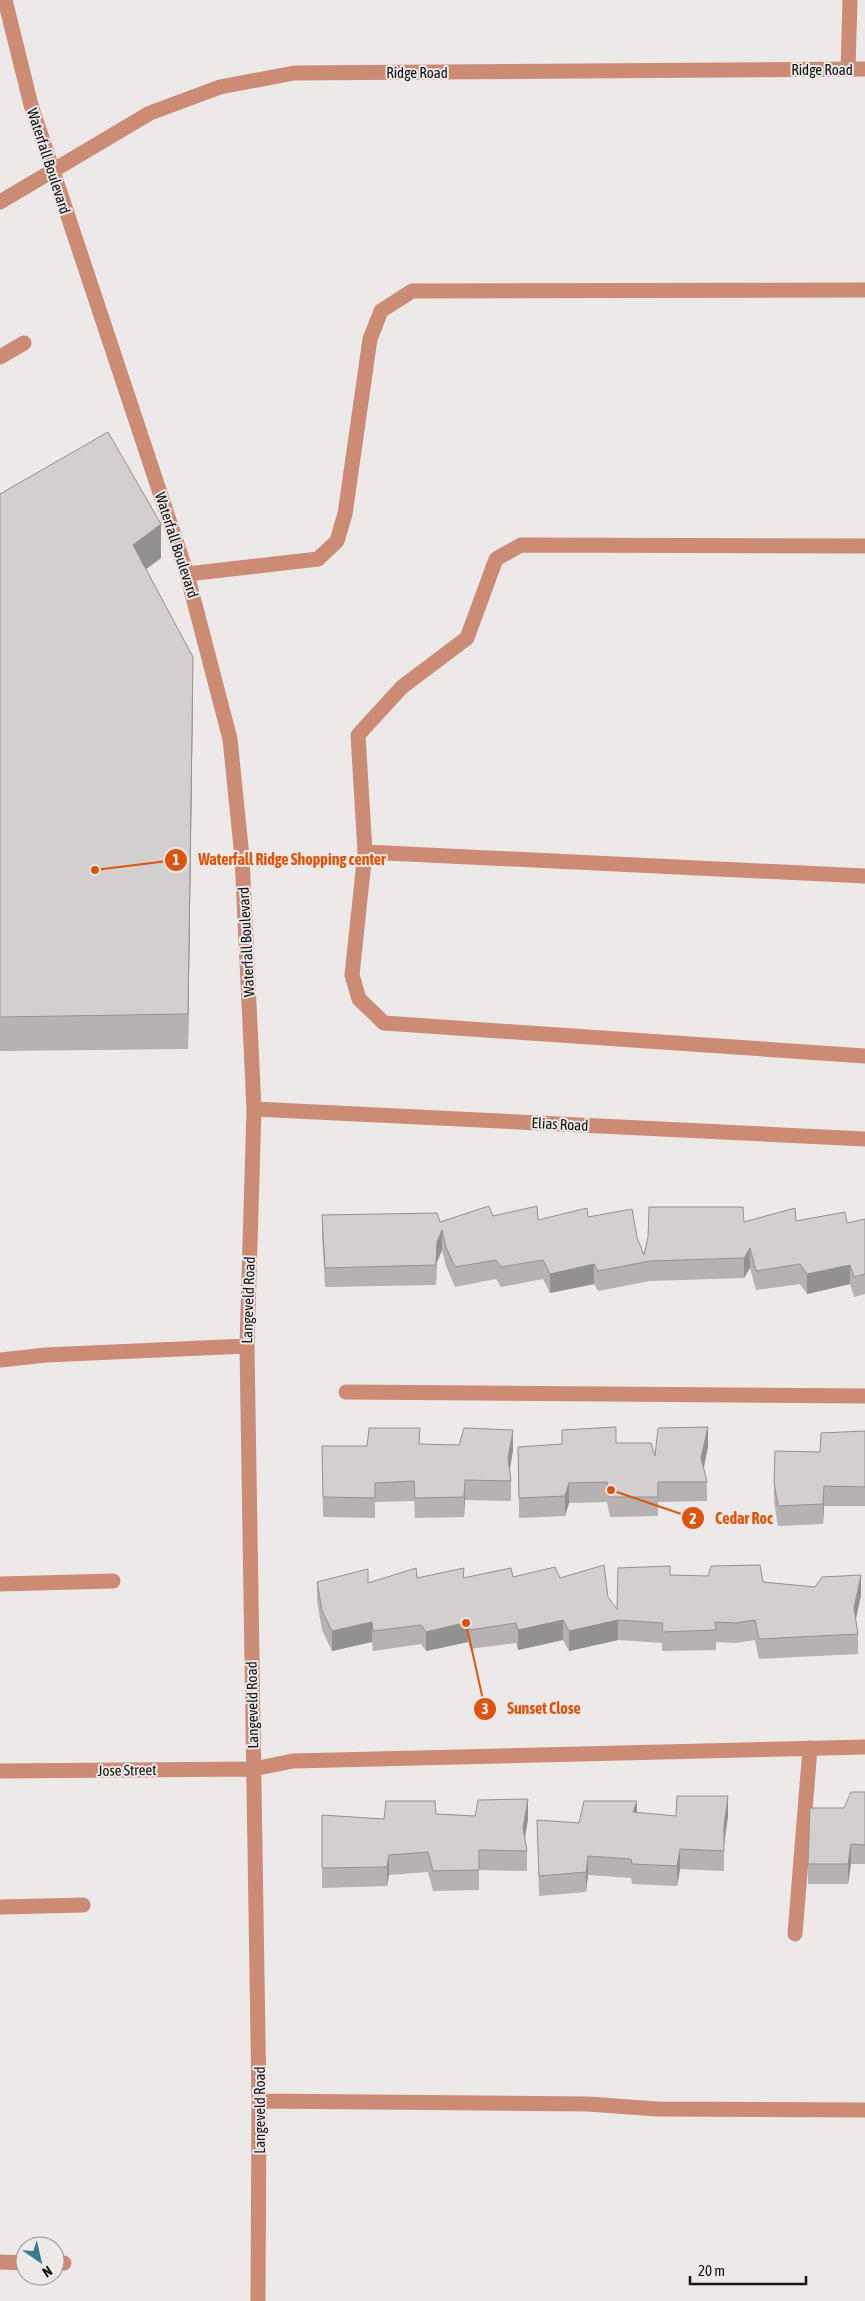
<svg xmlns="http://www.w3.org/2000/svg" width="865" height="2301" font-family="'Asap Condensed',sans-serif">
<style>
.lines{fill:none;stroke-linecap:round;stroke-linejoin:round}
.lane{stroke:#cb8b74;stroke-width:15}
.street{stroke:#cb8b74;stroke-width:15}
.wall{fill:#b5b2b1}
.shaded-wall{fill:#939190}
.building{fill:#d2cfce;stroke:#939190}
.labels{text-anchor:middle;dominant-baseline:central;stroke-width:4;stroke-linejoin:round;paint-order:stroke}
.street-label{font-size:15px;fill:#131212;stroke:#ede9e8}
.leader{fill:none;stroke:#dd550c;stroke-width:2}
.callout-dot{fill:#dd550c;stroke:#ede9e8;stroke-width:2}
.mark-label{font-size:15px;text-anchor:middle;font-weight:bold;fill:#fff}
.callout-label{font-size:16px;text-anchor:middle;font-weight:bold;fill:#dd550c;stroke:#ede9e8;stroke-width:4;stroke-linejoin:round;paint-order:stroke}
</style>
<rect width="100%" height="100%" fill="#ede9e8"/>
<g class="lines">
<path class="lane" d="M848,69L850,0
M0,357L24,343"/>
<path class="street" d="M5,0L31,105L187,574L230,739L242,857L254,1109L247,1346L259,2101L258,2301
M0,202L150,113L220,87L294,73L865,69
M865,546L521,545L496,559L467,638L402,687L358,735L365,852L865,876
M187,574L318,559L337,541L345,514L370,339L381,311L412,291L865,290
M365,852L352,975L359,999L384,1023L865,1056
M254,1109L865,1139
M0,1360L46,1355L247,1346
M346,1392L865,1396
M0,1584L113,1581
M0,1771L253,1769L293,1761L865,1747
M0,1907L83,1905
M795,1934L810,1748
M259,2101L588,2104L657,2109L865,2110
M0,2262L25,2263
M55,2263H64"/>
</g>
<path class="wall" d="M0,494L161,558L146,569L193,691L188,1049L0,1051Z
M322,1215L440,1222L493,1216L538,1220L588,1217L637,1237L644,1255L744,1222L796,1221L847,1223L865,1219V1294L854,1297L850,1284L807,1294L800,1284L756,1290L750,1268L744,1278L650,1281L598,1291L594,1284L550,1293L543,1279L501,1287L496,1279L455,1287L446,1266L442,1250L437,1262L436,1285L325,1287L322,1235Z
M865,1431V1506H824L823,1524L778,1526L774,1502V1482L820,1452Z
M616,1443L655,1456L708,1447L704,1468L707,1482V1501L658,1502V1516L610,1517L607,1502L569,1503L565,1516L519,1518L518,1447Z
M420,1444L513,1450L510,1470L511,1481V1501L465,1500L464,1517L415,1518L414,1501L375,1502V1518L323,1517L322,1446H367Z
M670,1575L763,1582L861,1595L855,1619L858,1634V1654L759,1659L755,1640L736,1643L716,1642V1650L662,1651V1643L618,1640L569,1651L563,1640L518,1650L516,1643L470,1649L468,1642L426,1651L421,1644L373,1651L372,1642L332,1651L322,1630L317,1601V1582L368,1583L417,1578H560L608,1597L617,1609Z
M865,1792V1864H851L848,1884H808V1864L844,1808Z
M637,1813L676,1816H728L724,1844V1871L680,1869L677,1886L632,1884L631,1878L588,1875L586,1892L539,1896L537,1820L579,1823Z
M436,1814L528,1819L525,1838L527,1851V1871L479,1870V1890L433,1891L428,1872L389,1875L387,1886L322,1888V1815L384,1819Z"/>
<path class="shaded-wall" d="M161,524V558L133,579V545Z
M193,657V691L188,1049V1014Z
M442,1230V1250L437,1262L436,1285L437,1242Z
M750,1248V1268L744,1278V1258Z
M594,1264V1284L550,1293V1274Z
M850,1265V1284L807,1294V1274Z
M708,1427V1447L701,1478V1458Z
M513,1430V1450L508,1478V1458Z
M465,1480V1500L464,1517V1497Z
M569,1483V1503L565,1516V1496Z
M824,1486V1506L823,1524V1504Z
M861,1575V1595L854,1628V1608Z
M563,1620V1640L518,1650V1630Z
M618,1620V1640L569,1651V1631Z
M372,1622V1642L332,1651V1631Z
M468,1622V1642L426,1651V1632Z
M728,1796V1816L724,1845V1826Z
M528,1799V1819L523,1848V1828Z
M637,1801V1821L633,1812Z
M851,1844V1864L848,1884V1864Z
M680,1849V1869L677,1886V1866Z
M389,1855V1875L387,1886V1867Z
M588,1856V1875L586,1892V1872Z"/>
<path class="building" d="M108,432L161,524L133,545L193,657L188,1014L0,1017V494Z
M489,1206L493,1216L537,1206L538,1220L587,1208L588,1217L632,1209L637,1237L644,1255L648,1237L649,1207H743L744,1222L795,1208L796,1221L845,1212L847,1223L865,1219V1274L854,1277L850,1265L807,1274L800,1264L756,1271L750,1248L744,1258L650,1261L598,1271L594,1264L550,1274L543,1260L501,1267L496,1260L455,1267L446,1247L442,1230L437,1242L436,1265L325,1268L322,1215L437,1213L440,1222Z
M616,1427V1443H651L655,1456L658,1428L708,1427L701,1458L707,1482H658V1497H610L607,1482L569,1483L565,1496L519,1498L518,1447L562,1444V1430Z
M369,1428H420L419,1444L459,1445L464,1428L513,1430L508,1458L511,1481L465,1480L464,1497L415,1498L414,1481L375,1483V1498L323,1497L322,1446H367Z
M865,1431V1487L824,1486L823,1504L778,1506L774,1482L775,1451L820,1452L821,1433Z
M604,1565L608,1597L617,1609L618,1568L670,1566V1575L708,1576L711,1566L760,1565L763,1582L815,1587L822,1577L861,1575L854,1608L858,1634L759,1639L755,1620L736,1623L715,1622L716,1630L662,1632L663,1623L618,1620L569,1631L563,1620L518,1630L516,1623L470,1630L468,1622L426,1632L421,1625L373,1631L372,1622L332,1631L322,1611L317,1582L368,1569V1583L416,1568L417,1578L464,1568L463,1578L511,1568L513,1577L555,1567L560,1578Z
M851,1792H865V1845L851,1844L848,1864H808L810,1808H844Z
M677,1796H728L724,1826V1851L680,1849L677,1866L632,1864L631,1859L588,1856L586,1872L539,1876L537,1820L579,1823L584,1801H637L633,1812L676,1816Z
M528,1799L523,1828L527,1851L479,1850V1870L433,1871L428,1852L389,1855L387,1867L322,1868V1815L384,1819L386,1801H435L436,1814L475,1816L478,1800Z"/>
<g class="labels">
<g class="street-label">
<text x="822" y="69">Ridge Road</text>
<text x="417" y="72">Ridge Road</text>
<text transform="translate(49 161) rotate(72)">Waterfall Boulevard</text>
<text transform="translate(177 545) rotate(72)">Waterfall Boulevard</text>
<text transform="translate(246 942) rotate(-93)">Waterfall Boulevard</text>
<text transform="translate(560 1124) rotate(3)">Elias Road</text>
<text transform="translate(248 1300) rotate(-88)">Langeveld Road</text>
<text transform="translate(252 1705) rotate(-91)">Langeveld Road</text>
<text transform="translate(127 1770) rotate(-1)">Jose Street</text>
<text transform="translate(259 2110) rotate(-90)">Langeveld Road</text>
</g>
</g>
<path class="leader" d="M95 870L176 860M611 1490L693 1518M466 1623L485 1709"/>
<g class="callout-dot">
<circle cx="95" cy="870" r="5"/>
<circle cx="611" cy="1490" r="5"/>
<circle cx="466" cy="1623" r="5"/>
<circle cx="176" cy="860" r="12"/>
<circle cx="693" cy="1518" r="12"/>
<circle cx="485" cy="1709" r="12"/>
</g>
<g class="mark-label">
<text x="176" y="865">1</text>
<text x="693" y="1524">2</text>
<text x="485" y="1714">3</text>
</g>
<g class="callout-label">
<text x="292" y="865">Waterfall Ridge Shopping center</text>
<text x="744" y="1524">Cedar Roc</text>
<text x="544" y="1714">Sunset Close</text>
</g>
<g transform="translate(40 2261) rotate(146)"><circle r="24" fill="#ede9e8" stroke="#969392"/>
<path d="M0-4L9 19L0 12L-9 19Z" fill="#3a7a8d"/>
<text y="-8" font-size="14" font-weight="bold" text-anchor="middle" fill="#131212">N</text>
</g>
<path d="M690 2276v8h116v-8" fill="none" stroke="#131212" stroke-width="2.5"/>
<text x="698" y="2276" font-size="15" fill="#131212" stroke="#ede9e8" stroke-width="4" paint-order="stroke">20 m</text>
</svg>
